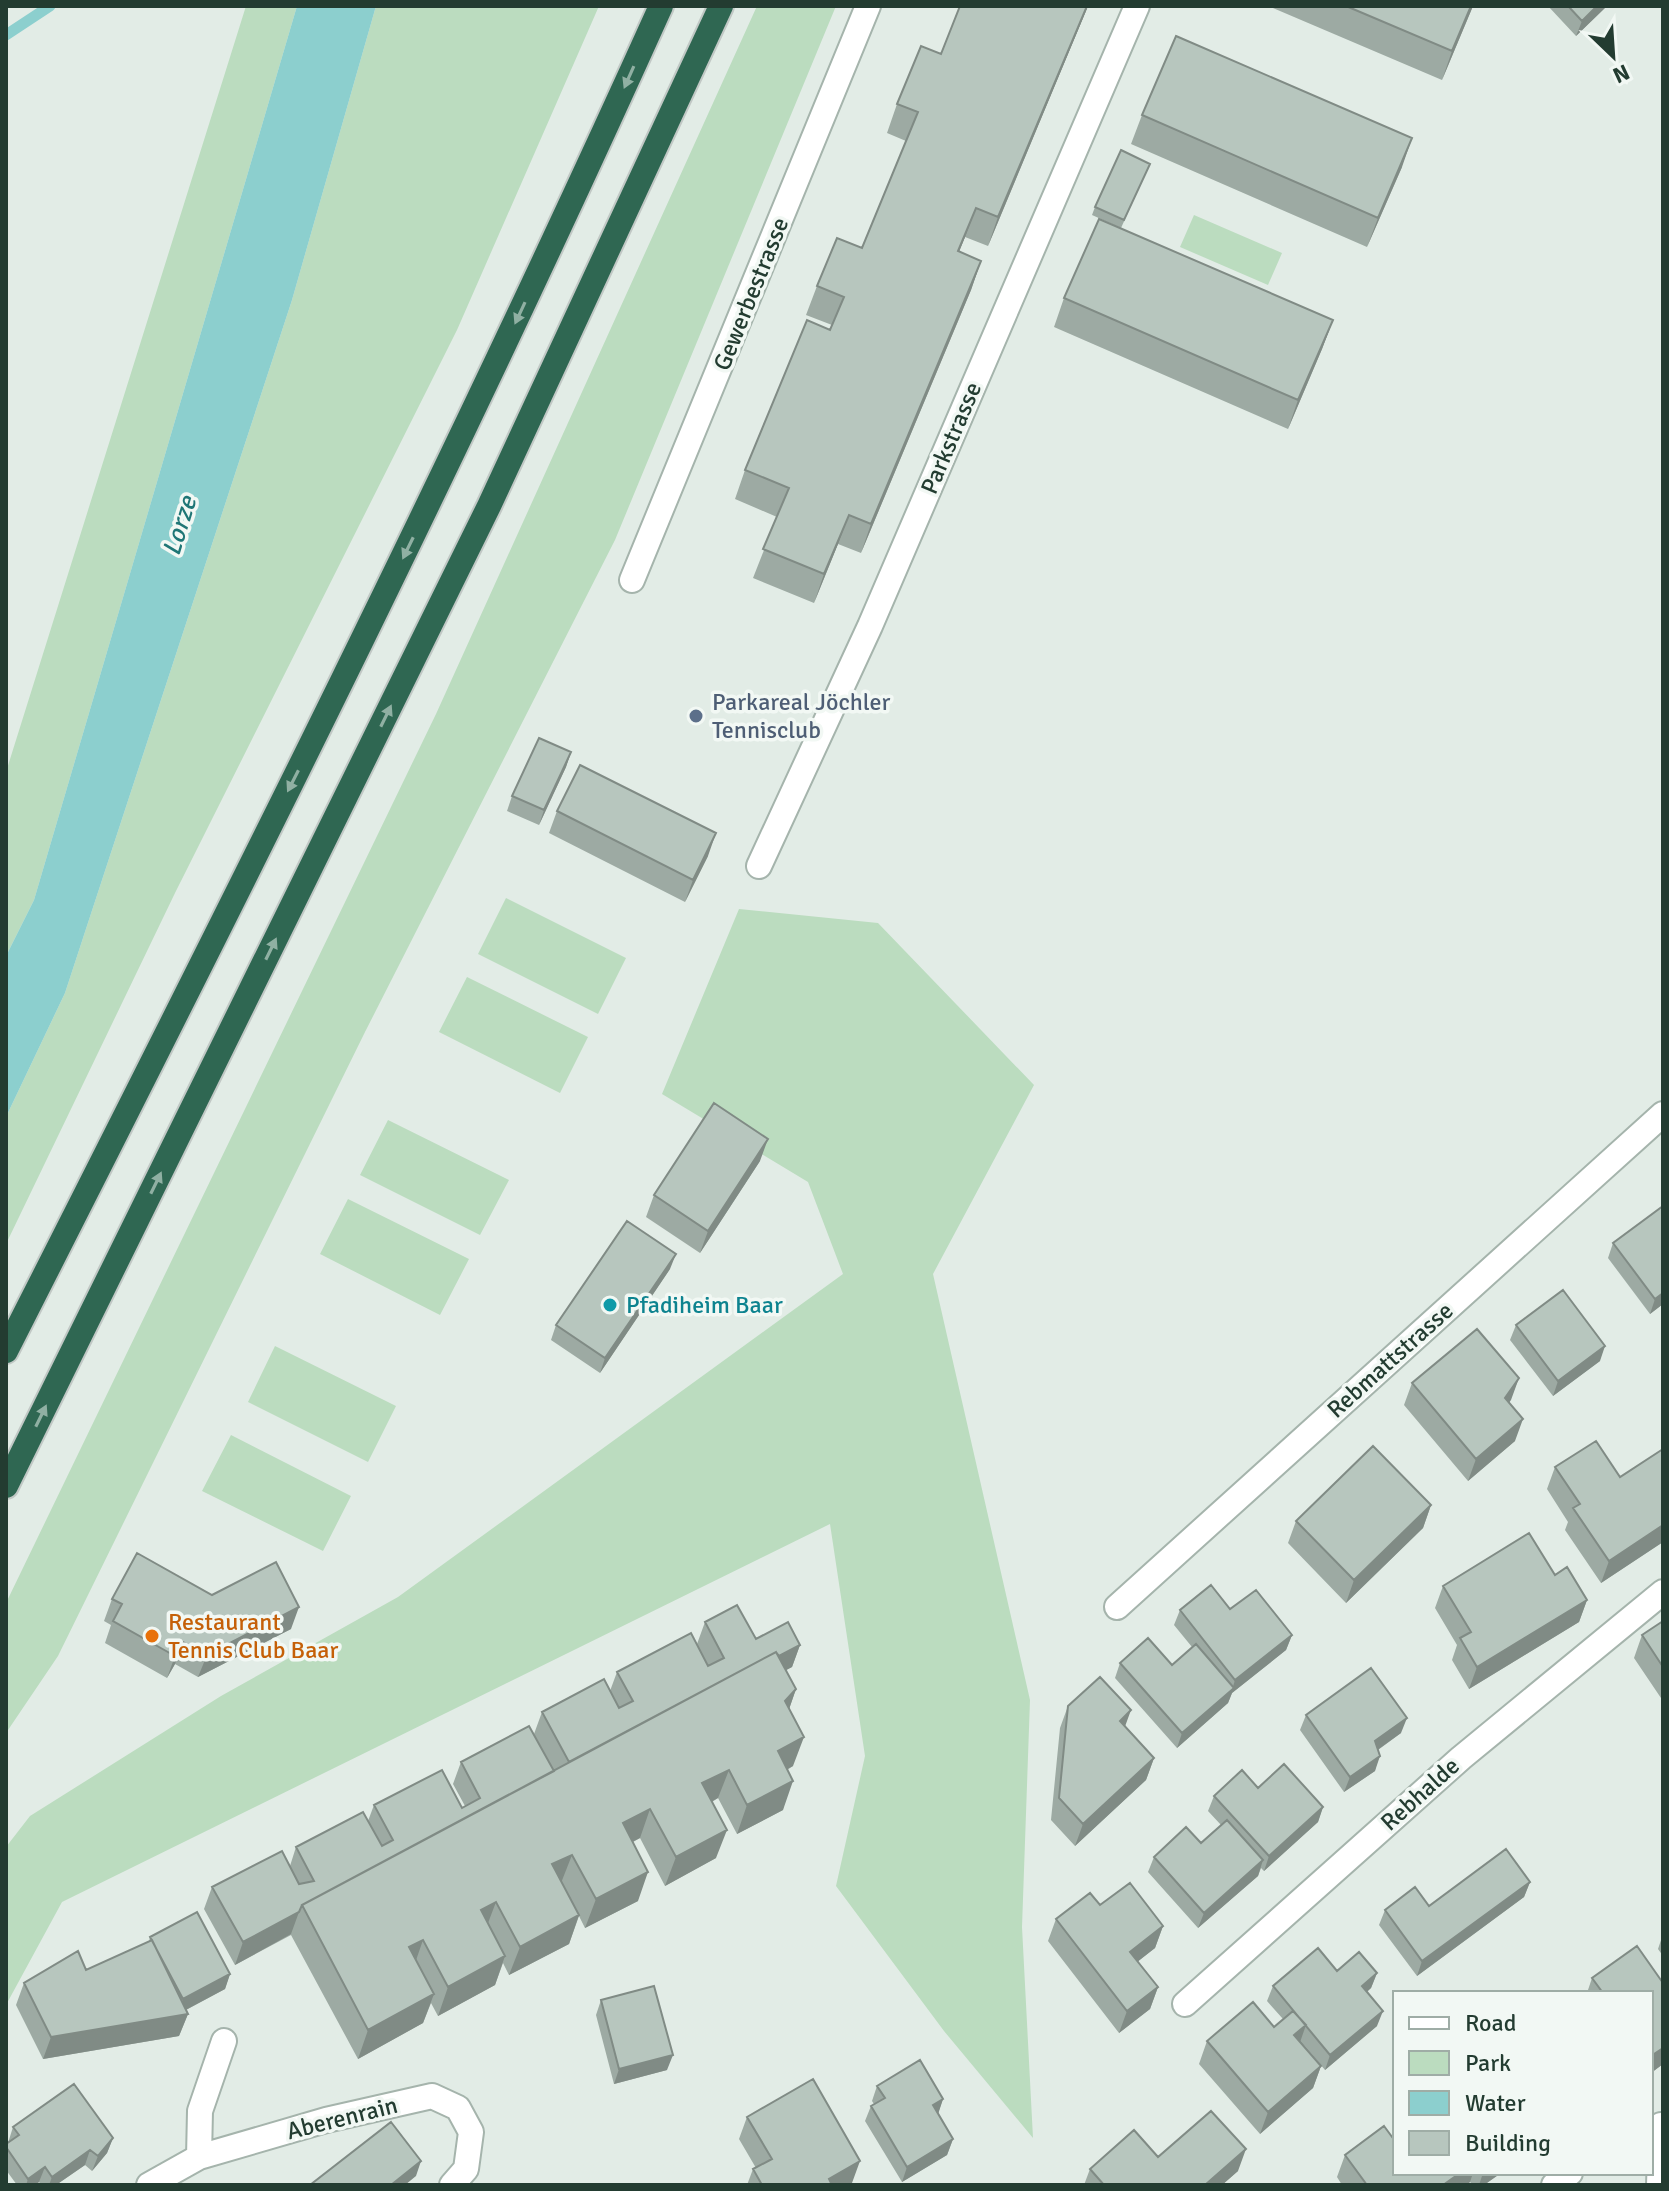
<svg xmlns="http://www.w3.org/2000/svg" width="1669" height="2191" font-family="Signika,sans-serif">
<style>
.green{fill:#bbdcbf}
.water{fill:#8ccfce}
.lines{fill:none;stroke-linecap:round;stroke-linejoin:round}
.stream{stroke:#8ccfce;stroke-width:11}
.minor-casing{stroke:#a5b4ac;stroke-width:28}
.highway-casing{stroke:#c1c8c5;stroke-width:28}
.minor{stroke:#fff;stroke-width:24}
.highway{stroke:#2f6752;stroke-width:24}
.wall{fill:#9daaa3}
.shaded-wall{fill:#808b85}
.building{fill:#b7c6be;stroke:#808b85;stroke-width:2}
.oneway{fill:#90b0a3}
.service-dot{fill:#5c6f8a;stroke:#f2f8f4;stroke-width:3}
.culture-dot{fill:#0f9aa8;stroke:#f2f8f4;stroke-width:3}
.food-dot{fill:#e8710a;stroke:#f2f8f4;stroke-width:3}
.labels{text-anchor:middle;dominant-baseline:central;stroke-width:7;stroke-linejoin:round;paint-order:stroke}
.street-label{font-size:24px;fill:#233c31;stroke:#f2f8f4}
.service-label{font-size:24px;fill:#4e5e75;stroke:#f2f8f4;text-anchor:start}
.culture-label{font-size:24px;fill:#0d838f;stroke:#f2f8f4;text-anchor:start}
.food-label{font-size:24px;fill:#c56008;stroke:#f2f8f4;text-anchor:start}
.water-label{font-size:26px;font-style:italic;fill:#1f7676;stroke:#f2f8f4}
</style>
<rect width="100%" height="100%" fill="#e2ece6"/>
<path class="green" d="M246,6H297L34,900L6,956V772Z
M376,6H599L457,330L175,893L6,1244V1117L65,993L292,300Z
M757,6H836L615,540L365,1032L58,1656L6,1733V1603L436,714Z
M1194,215L1282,253L1268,285L1180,247Z
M506,898L626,958L598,1014L478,954Z
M739,909L878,923L1034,1085L933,1274L1030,1700L1022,1927L1033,2138L944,2031L836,1886L865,1756L830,1524L62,1902L6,2005V1847L30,1816L221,1696L398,1597L843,1274L808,1182L662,1094Z
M467,977L588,1037L560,1093L439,1032Z
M388,1120L509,1180L480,1235L360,1175Z
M348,1199L469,1259L440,1315L320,1254Z
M275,1346L396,1406L368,1462L248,1402Z
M231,1435L351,1496L323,1551L202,1491Z"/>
<path class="water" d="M297,6H376L292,300L65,993L6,1117V956L34,900Z"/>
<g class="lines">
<path class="stream" d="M6,35L50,6"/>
<defs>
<path id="minor" d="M632,580L868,6
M759,866L870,626L1137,6
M1117,1607L1663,1114
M1185,2004L1461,1758L1663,1592
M199,2157L200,2111L224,2041
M149,2185L199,2157L326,2120L432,2096L458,2108L471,2132L466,2169L452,2185
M1554,2185L1570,2173
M1659,2185L1661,2125"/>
<path id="highway" d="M6,1351C232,906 456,461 661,6
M6,1486L489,506L721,6"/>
</defs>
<use href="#minor" class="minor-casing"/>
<use href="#highway" class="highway-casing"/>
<use href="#minor" class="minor"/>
<use href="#highway" class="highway"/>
</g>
<path class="wall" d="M961,6H1088L988,246L965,237L959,252L981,261L971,290L861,553L838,544L814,603L753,578L777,517L735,499L745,470L832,325L806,315L817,286L862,248L906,141L887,133L897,104L941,54Z
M1268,6H1473L1442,80Z
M1548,6H1607L1576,36Z
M1142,115L1402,167L1367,247L1131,144Z
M1150,164L1121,228L1092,215L1095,207Z
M1064,298L1333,320L1322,349L1288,429L1054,327Z
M571,752L566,767L539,825L507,811L512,796Z
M557,811L708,856L685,902L549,833Z
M760,1161L700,1253L646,1217L654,1195Z
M1663,1206V1304L1650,1314L1608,1258L1613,1243Z
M670,1269L600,1373L551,1340L556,1325Z
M1516,1325L1600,1361L1553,1396L1510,1340Z
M1519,1378L1509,1402L1515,1441L1468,1481L1404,1405L1412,1383Z
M1663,1449V1542L1601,1583L1565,1530L1568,1522L1547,1489L1555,1467L1620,1477Z
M1431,1505L1423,1528L1346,1603L1288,1543L1296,1521Z
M1555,1575L1587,1600L1579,1622L1469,1689L1452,1660L1457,1645L1435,1608L1443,1586Z
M212,1595L291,1629L198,1677L175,1664L167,1678L105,1643L111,1625L104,1621L112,1599Z
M1230,1609L1292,1635L1286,1650L1232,1693L1228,1703L1177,1748L1115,1678L1120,1663L1172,1665L1192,1647L1174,1625L1180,1610Z
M1663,1621V1701L1634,1658L1642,1635Z
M705,1622L756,1639L800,1645L792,1667L786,1670L796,1689L789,1709L793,1766L787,1770L783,1810L737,1834L718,1798L712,1802L716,1858L665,1886L640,1838L633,1842L638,1901L585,1928L579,1916L569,1944L509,1975L503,1963L495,1985L438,2016L431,2003L423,2023L358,2059L291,1935L235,1965L204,1909L212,1887L290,1866L296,1847L368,1821L374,1805L462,1808L465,1806L453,1784L461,1762L554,1771L534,1734L542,1712L610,1691L617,1672L697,1644Z
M1068,1706L1125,1727L1154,1758L1146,1780L1075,1846L1051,1820L1060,1728Z
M1306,1715L1401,1733L1378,1750L1375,1771L1344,1792L1300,1730Z
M1258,1788L1323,1807L1318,1822L1264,1871L1261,1868L1258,1876L1198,1928L1148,1872L1154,1857L1201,1843L1221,1825L1208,1811L1214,1796Z
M1530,1882L1524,1897L1417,1976L1379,1925L1385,1910L1429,1906Z
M1100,1905L1163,1926L1155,1948L1138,1961L1158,1987L1150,2009L1119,2033L1048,1941L1056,1919Z
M1663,1934V1956L1658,1949Z
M150,1937L230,1974L225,1989L186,2010L188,2014L179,2036L43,2059L16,2005L24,1983L86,1970L149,1942Z
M1637,1946L1663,1983V2064L1651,2073V1993H1587L1592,1978Z
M1337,1971L1377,1973L1371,1988L1367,1992L1377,2026L1325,2070L1300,2040L1321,2066L1313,2088L1260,2134L1199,2064L1207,2041L1274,2027L1283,2019L1267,2001L1273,1986Z
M601,2000L667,2070L614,2084L596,2015Z
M877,2086L943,2099L938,2114L953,2139L947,2155L902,2182L865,2121L871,2106L874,2104L872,2101Z
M747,2117L852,2183L849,2185H747L753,2169L756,2168L739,2139Z
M13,2127L113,2138L107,2153L92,2171L85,2165L56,2185H41L39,2182L35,2185H17L6,2170V2144L8,2143Z
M1345,2155L1395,2173H1501L1484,2185H1473L1470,2182L1466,2185H1342L1337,2177Z
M1158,2157L1238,2171L1222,2185H1084L1090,2169Z"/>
<path class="shaded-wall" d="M1087,6H1088L988,246L998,217Z
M1471,6H1473L1442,80L1452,51Z
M1597,6H1607L1576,36L1582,21Z
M1412,138L1402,167L1367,247L1378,218Z
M976,208L965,237L947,280L958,251Z
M981,261L971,290L861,553L871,524Z
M1333,320L1322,349L1288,429L1298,400Z
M849,515L838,544L814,603L824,574Z
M571,752L566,767L539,825L544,810Z
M716,833L708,856L685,902L693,880Z
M768,1139L760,1161L700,1253L708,1231Z
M676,1254L670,1269L600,1373L605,1358Z
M1663,1293V1304L1650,1314L1655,1299Z
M1605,1346L1600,1361L1553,1396L1558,1381Z
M1519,1378L1511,1400L1497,1420L1505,1398Z
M1523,1419L1515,1441L1468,1481L1476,1459Z
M1431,1505L1423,1528L1346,1603L1354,1580Z
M1663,1525V1542L1601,1583L1609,1561Z
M1587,1600L1579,1622L1469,1689L1477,1667Z
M299,1607L291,1629L198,1677L207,1655Z
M1292,1635L1286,1650L1232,1693L1228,1703L1177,1748L1182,1733L1232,1690L1235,1680Z
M183,1642L175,1664L167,1678L175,1656Z
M800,1645L792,1667L563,1788L571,1766Z
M796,1689L786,1718L785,1701Z
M1131,1710L1123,1732L1120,1721Z
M1407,1718L1401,1733L1369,1756L1375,1741Z
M804,1737L793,1766L767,1780L778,1751Z
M1380,1756L1375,1771L1344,1792L1350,1777Z
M1154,1758L1146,1780L1075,1846L1083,1824Z
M729,1770L718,1798L692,1812L702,1783Z
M793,1781L783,1810L737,1834L747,1805Z
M1323,1807L1318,1822L1264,1871L1269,1856Z
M650,1809L640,1838L612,1852L623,1823Z
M727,1830L716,1858L665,1886L676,1857Z
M572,1855L561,1883L552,1864Z
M1263,1860L1258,1876L1198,1928L1204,1913Z
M648,1872L638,1901L585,1928L596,1899Z
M1530,1882L1524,1897L1417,1976L1422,1961Z
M496,1902L485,1931L481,1910Z
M299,1912L291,1934L235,1965L243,1942Z
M579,1915L569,1944L509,1975L520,1947Z
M1163,1926L1155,1948L1122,1974L1130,1952Z
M423,1940L413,1969L409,1947Z
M505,1956L495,1985L438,2016L448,1987Z
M1377,1973L1371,1988L1356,2001L1362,1986Z
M230,1974L225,1989L178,2014L183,1999Z
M1158,1987L1150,2009L1119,2033L1127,2011Z
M434,1994L423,2023L358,2059L368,2030Z
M1383,2011L1377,2026L1325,2070L1330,2055Z
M188,2014L179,2036L43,2059L51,2037Z
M1306,2025L1298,2048L1294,2035Z
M1663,2048V2064L1651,2073V2056Z
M673,2055L667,2070L614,2084L619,2069Z
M1321,2066L1313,2088L1260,2134L1268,2112Z
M943,2099L938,2114L933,2105Z
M113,2138L107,2153L92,2171L98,2156Z
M953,2139L947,2155L902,2182L907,2167Z
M1246,2149L1238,2171L1222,2185H1205Z
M90,2150L85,2165L56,2185H49L52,2177Z
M421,2161L416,2176L405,2185H391Z
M860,2161L852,2183L849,2185H827L829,2179Z
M45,2167L39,2182L35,2185H26L28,2179Z
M1460,2173H1473L1470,2182L1466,2185H1443Z
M1483,2173H1501L1484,2185H1479Z"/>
<path class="building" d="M960,6H1087L998,217L976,208L958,251L981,261L871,524L849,515L824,574L763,549L789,488L745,470L807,320L830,330L844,297L817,286L837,238L862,248L918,112L897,104L921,46L941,54Z
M1346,6H1471L1452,51Z
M1568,6H1597L1582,21Z
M1176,36L1412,138L1378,218L1142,115Z
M1121,150L1150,164L1124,220L1095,207Z
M1099,219L1333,320L1298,400L1064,298Z
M539,738L571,752L544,810L512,796Z
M580,765L716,833L693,880L557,811Z
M714,1103L768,1139L708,1231L654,1195Z
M1663,1206V1293L1655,1299L1613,1243Z
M627,1221L676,1254L605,1358L556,1325Z
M1563,1290L1605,1346L1558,1381L1516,1325Z
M1477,1329L1519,1378L1505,1398L1523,1419L1476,1459L1412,1383Z
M1596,1441L1620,1477L1663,1449V1525L1609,1561L1573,1508L1580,1504L1555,1467Z
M1373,1446L1431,1505L1354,1580L1296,1521Z
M1529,1533L1555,1575L1567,1567L1587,1600L1477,1667L1460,1638L1471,1632L1443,1586Z
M137,1553L212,1595L276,1562L299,1607L207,1655L183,1642L175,1656L113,1621L122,1604L112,1599Z
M1211,1585L1230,1609L1256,1590L1292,1635L1235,1680L1180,1610Z
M737,1605L756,1639L788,1622L800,1645L779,1656L776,1652L569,1762L542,1712L604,1679L619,1708L633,1701L617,1672L691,1633L708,1666L724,1658L705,1622Z
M1663,1621V1667L1642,1635Z
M1148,1638L1172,1665L1196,1644L1234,1688L1182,1733L1120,1663Z
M776,1652L796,1689L785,1701L804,1737L778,1751L793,1781L747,1805L729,1770L702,1783L727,1830L676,1857L650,1809L623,1823L648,1872L596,1899L572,1855L552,1864L579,1915L520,1947L496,1902L481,1910L505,1956L448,1987L423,1940L409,1947L434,1994L368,2030L302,1905Z
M1371,1668L1407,1718L1375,1741L1380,1756L1350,1777L1306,1715Z
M1100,1677L1131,1710L1120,1721L1154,1758L1083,1824L1059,1798L1068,1706Z
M529,1726L554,1771L302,1905L299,1912L243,1942L212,1887L282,1851L299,1884L314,1881L296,1847L363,1812L382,1846L393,1840L374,1805L442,1770L462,1808L480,1798L461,1762Z
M1284,1764L1323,1807L1269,1856L1214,1796L1242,1770L1258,1788Z
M1227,1820L1263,1860L1204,1913L1154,1857L1186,1827L1201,1843Z
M1506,1849L1530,1882L1422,1961L1385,1910L1415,1887L1429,1906Z
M1130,1883L1163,1926L1130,1952L1158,1987L1127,2011L1056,1919L1090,1893L1100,1905Z
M197,1912L230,1974L183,1999L150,1937Z
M152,1940L188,2014L51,2037L24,1983L78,1951L86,1970Z
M1637,1946L1663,1983V2048L1651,2056V1993H1603L1592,1978Z
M1318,1948L1337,1971L1359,1952L1377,1973L1362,1986L1383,2011L1330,2055L1273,1986Z
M654,1986L673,2055L619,2069L601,2000Z
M1253,2002L1274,2027L1293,2011L1306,2025L1294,2035L1321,2066L1268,2112L1207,2041Z
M920,2060L943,2099L933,2105L953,2139L907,2167L871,2106L885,2098L877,2086Z
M813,2079L860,2161L829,2179L832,2185H762L753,2169L772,2159L747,2117Z
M74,2084L113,2138L98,2156L90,2150L52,2177L45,2167L28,2179L6,2147V2144L19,2135L13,2127Z
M1211,2111L1246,2149L1205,2185H1104L1090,2169L1134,2130L1158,2157Z
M391,2122L421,2161L391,2185H310Z
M1384,2126L1395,2141V2173H1460L1443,2185H1367L1345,2155Z"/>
<defs><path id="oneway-solid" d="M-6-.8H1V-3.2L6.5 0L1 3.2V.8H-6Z" transform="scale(2)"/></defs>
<g class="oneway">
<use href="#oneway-solid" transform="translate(629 77) rotate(114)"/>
<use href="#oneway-solid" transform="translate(520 313) rotate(115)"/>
<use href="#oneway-solid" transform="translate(408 548) rotate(116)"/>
<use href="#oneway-solid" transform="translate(386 716) rotate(-64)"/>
<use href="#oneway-solid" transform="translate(293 781) rotate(117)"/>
<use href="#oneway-solid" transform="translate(271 949) rotate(-64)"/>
<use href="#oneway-solid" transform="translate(156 1183) rotate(-64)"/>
<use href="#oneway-solid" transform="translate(41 1416) rotate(-64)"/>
</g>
<circle class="service-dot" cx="696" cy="716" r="8"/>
<circle class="culture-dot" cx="610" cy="1305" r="8"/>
<circle class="food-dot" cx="152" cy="1636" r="8"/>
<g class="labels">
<g class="street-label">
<text transform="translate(751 294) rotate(-68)">Gewerbestrasse</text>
<text transform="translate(951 438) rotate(-67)">Parkstrasse</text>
<text transform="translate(1390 1360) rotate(-42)">Rebmattstrasse</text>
<text transform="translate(1420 1794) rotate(-42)">Rebhalde</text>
<text transform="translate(342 2118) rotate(-14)">Aberenrain</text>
</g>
<g class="service-label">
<text x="712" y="702">Parkareal Jöchler<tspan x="712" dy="28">Tennisclub</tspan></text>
</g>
<g class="culture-label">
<text x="626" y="1305">Pfadiheim Baar</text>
</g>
<g class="food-label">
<text x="168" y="1622">Restaurant<tspan x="168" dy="28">Tennis Club Baar</tspan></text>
</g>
<g class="water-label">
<text transform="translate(180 526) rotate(-73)">Lorze</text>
</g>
</g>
<rect width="1669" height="2191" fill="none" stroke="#233c31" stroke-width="16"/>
<rect x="1393" y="1991" width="260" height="184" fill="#f2f8f4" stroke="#9fada6" stroke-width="2"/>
<rect x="1409" y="2017" width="40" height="12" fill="#ffffff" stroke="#9fada6" stroke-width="2"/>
<text x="1465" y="2031" font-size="24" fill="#233c31">Road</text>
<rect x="1409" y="2051" width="40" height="24" fill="#bbdcbf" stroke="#9fada6" stroke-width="2"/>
<text x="1465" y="2071" font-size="24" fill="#233c31">Park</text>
<rect x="1409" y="2091" width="40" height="24" fill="#8ccfce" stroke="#9fada6" stroke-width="2"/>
<text x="1465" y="2111" font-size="24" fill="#233c31">Water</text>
<rect x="1409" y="2131" width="40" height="24" fill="#b7c6be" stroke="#9fada6" stroke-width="2"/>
<text x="1465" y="2151" font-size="24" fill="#233c31">Building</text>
<g transform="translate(1613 56) rotate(155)" stroke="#f2f8f4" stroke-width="6" paint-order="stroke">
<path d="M0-6L14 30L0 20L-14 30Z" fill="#233c31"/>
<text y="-12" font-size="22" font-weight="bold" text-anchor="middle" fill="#233c31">N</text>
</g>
</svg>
